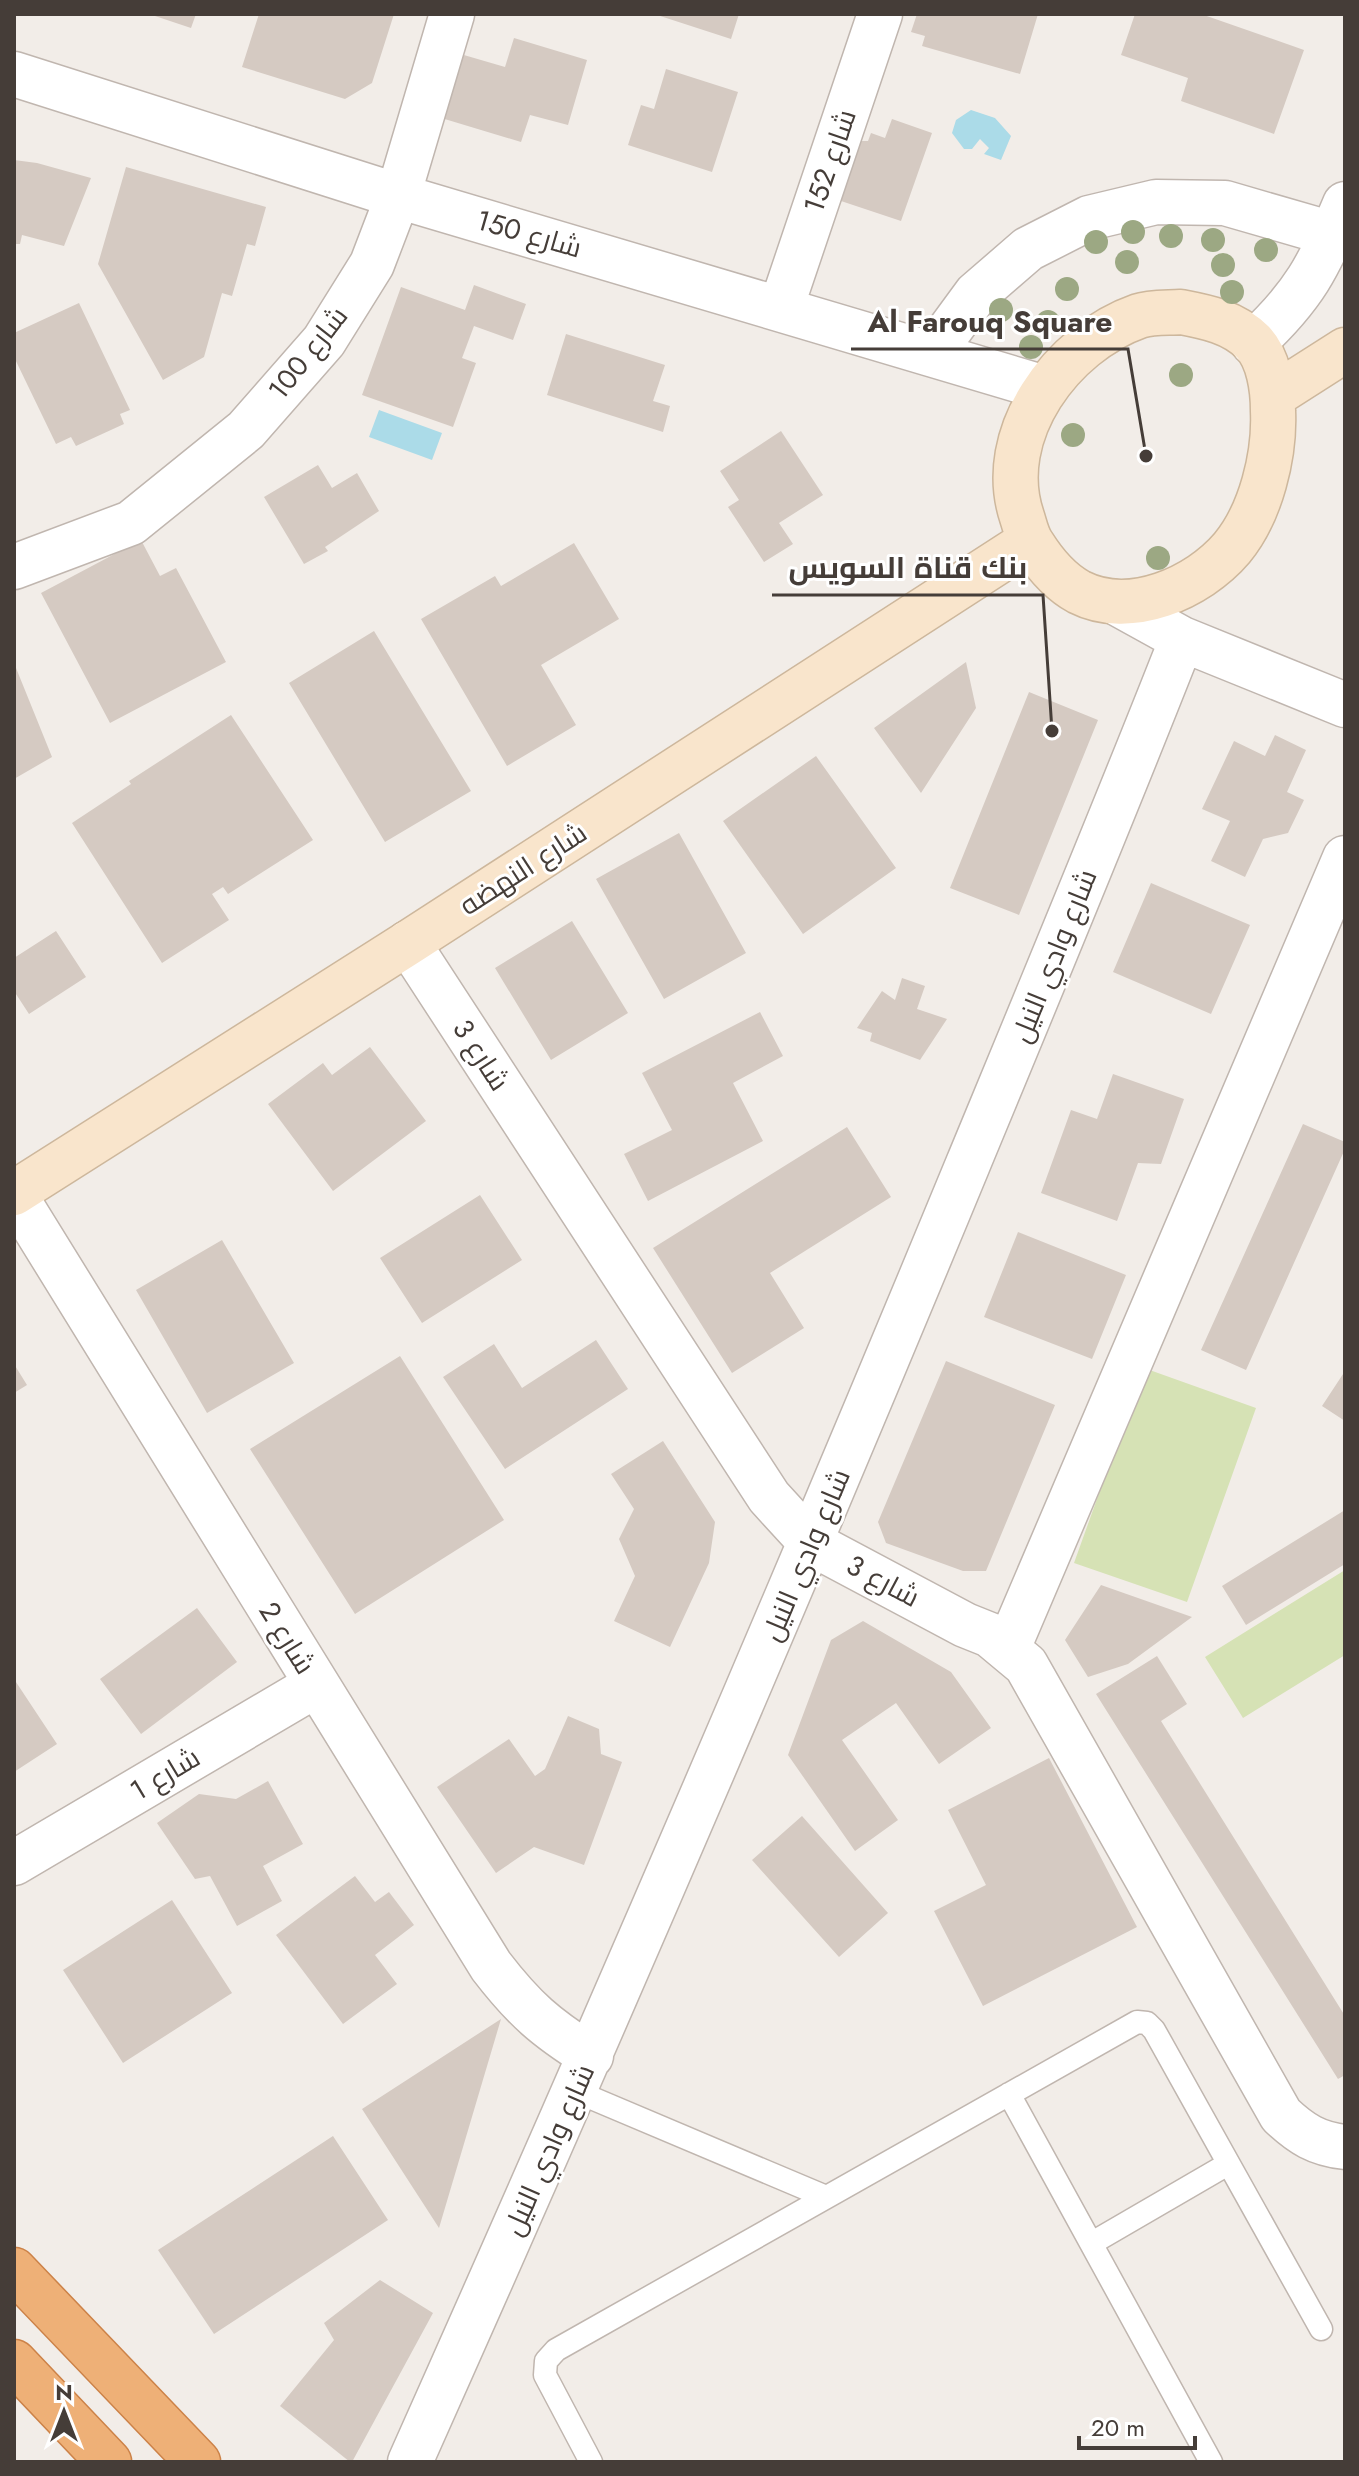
<svg xmlns="http://www.w3.org/2000/svg" width="1359" height="2476" font-family="Jost,Cairo,sans-serif">
<style>
.green{fill:#d6e2b5}
.water{fill:#abdbe8}
.building{fill:#d5cac2}
.lines{fill:none;stroke-linecap:round;stroke-linejoin:round}
.lane-casing{stroke:#c0b6af;stroke-width:25}
.street-casing{stroke:#c0b6af;stroke-width:47}
.secondary-casing{stroke:#cdb79c;stroke-width:47}
.highway-casing{stroke:#cc8248;stroke-width:47}
.lane{stroke:#fff;stroke-width:22}
.street{stroke:#fff;stroke-width:44}
.secondary{stroke:#f9e5cc;stroke-width:44}
.highway{stroke:#eeb077;stroke-width:44}
.tree{fill:#9ca883}
.labels{text-anchor:middle;dominant-baseline:central;stroke-width:6;stroke-linejoin:round;paint-order:stroke}
.street-label{font-size:28px;fill:#453d38;stroke:#fff}
.leader{fill:none;stroke:#453d38;stroke-width:3}
.callout-dot{fill:#453d38;stroke:#fff;stroke-width:3}
.callout-label{font-size:30px;text-anchor:middle;font-weight:bold;fill:#453d38;stroke:#fff;stroke-width:6;stroke-linejoin:round;paint-order:stroke}
</style>
<rect width="100%" height="100%" fill="#f2ede8"/>
<path class="green" d="M1144,1368L1256,1408L1187,1602L1074,1563Z
M1345,1570V1655L1243,1718L1205,1657Z"/>
<path class="water" d="M971,110L995,118L1011,136L1001,160L984,154L989,148L980,139L972,149H964L952,133L956,120Z
M379,410L442,433L432,460L369,437Z"/>
<path class="building" d="M149,14H196L191,28Z
M259,14H394L372,83L345,99L242,67Z
M654,14H739L731,39Z
M917,14H1038L1020,74L922,46L925,36L911,32Z
M1135,14H1201L1304,50L1274,134L1181,101L1188,78L1121,55Z
M514,38L587,60L568,125L530,115L521,142L438,117L457,53L505,67Z
M666,69L738,92L712,172L628,145L641,105L654,109Z
M892,119L932,133L901,221L838,200L858,141H868L871,133L885,138Z
M14,160L37,163L91,178L64,246L22,235L20,244H14Z
M126,167L266,207L255,246L247,244L232,296L222,293L204,357L163,380L98,264Z
M474,285L526,304L513,340L474,326L462,358L476,363L453,427L362,395L401,287L465,310Z
M79,303L130,410L120,414L124,424L76,446L71,437L56,444L14,357V333Z
M566,334L665,365L653,401L670,406L663,432L547,395Z
M781,431L823,495L779,523L793,544L764,562L728,507L739,500L720,471Z
M318,465L332,488L357,473L379,511L325,547L328,551L304,564L264,497Z
M141,540L160,576L176,568L226,662L110,723L41,593Z
M574,543L619,619L541,665L576,725L507,766L421,619L495,576L501,586Z
M374,631L471,791L385,842L289,683Z
M966,662L976,708L921,793L874,728Z
M14,663L52,757L14,779Z
M1029,692L1098,720L1019,915L950,888Z
M231,715L313,840L228,894L223,887L212,894L229,920L162,963L72,823L131,784L129,781Z
M1275,735L1306,750L1287,792L1304,800L1288,833L1263,839L1245,877L1211,861L1230,821L1202,809L1234,741L1265,756Z
M816,756L896,868L803,934L723,821Z
M679,833L746,953L664,999L596,879Z
M1151,883L1250,925L1211,1014L1113,972Z
M572,921L628,1013L551,1060L495,968Z
M56,931L86,977L29,1014L14,991V958Z
M902,978L925,986L917,1009L947,1019L920,1060L870,1041L872,1033L857,1028L882,991L895,1000Z
M760,1012L783,1056L733,1083L763,1141L648,1201L624,1154L672,1130L642,1073Z
M370,1047L426,1121L333,1191L268,1104L323,1063L332,1075Z
M1113,1074L1184,1099L1161,1164L1138,1163L1117,1221L1041,1193L1071,1110L1097,1119Z
M1303,1124L1345,1142V1149L1246,1370L1201,1350Z
M847,1127L891,1197L770,1273L804,1328L732,1373L653,1248Z
M480,1195L522,1260L422,1323L380,1258Z
M1018,1232L1126,1275L1092,1359L984,1317Z
M222,1240L294,1363L207,1413L136,1290Z
M596,1340L628,1389L505,1469L443,1377L494,1344L522,1388Z
M400,1356L504,1520L355,1614L250,1449Z
M946,1361L1055,1405L986,1571H963L886,1543L878,1522Z
M14,1364L27,1385L14,1393Z
M1345,1371V1421L1322,1406Z
M663,1441L715,1522L709,1563L670,1647L614,1621L635,1576L619,1539L634,1509L611,1474Z
M1345,1510V1564L1246,1625L1222,1586Z
M1101,1585L1192,1617L1128,1664L1088,1677L1065,1640Z
M197,1608L237,1662L141,1734L100,1679Z
M863,1621L951,1672L991,1728L939,1764L896,1703L842,1740L898,1820L855,1851L788,1755L831,1640Z
M1157,1656L1187,1704L1161,1721L1345,2016V2075L1338,2079L1096,1694Z
M14,1679L57,1744L14,1772Z
M568,1716L599,1729L601,1754L622,1762L584,1865L534,1847L496,1873L437,1787L509,1739L535,1776L545,1769Z
M1049,1758L1137,1927L983,2006L934,1911L986,1885L948,1810Z
M268,1781L303,1844L263,1866L282,1901L237,1926L210,1876L195,1879L157,1823L199,1794L236,1799Z
M802,1816L888,1913L839,1957L752,1860Z
M355,1876L375,1902L389,1892L414,1925L375,1955L397,1984L343,2024L276,1935Z
M172,1900L232,1993L123,2063L63,1970Z
M501,2019L439,2228L362,2109Z
M333,2136L388,2220L214,2334L158,2250Z
M380,2280L433,2313L352,2462H350L280,2406L334,2340L324,2323Z"/>
<g class="lines">
<defs>
<path id="lane" d="M575,2091L826,2197
M1009,2094L1211,2462
M1092,2243L1228,2164
M591,2462L545,2375L546,2361L556,2350L1137,2022L1147,2023L1154,2030L1321,2329"/>
<path id="street" d="M14,74L398,196L1045,388
M781,308L880,14
M1253,343C1304,296 1319,266 1345,204
M932,354L976,294L1028,249L1089,218L1156,202L1225,203L1332,234
M14,567L131,523L246,430L324,341L372,264L398,196L452,14
M1115,602L1182,639L1345,705
M408,943L769,1497L811,1543L965,1625L990,1635L1026,1665L1281,2115C1301,2134 1317,2144 1345,2147
M14,1194L491,1966C524,2009 546,2028 591,2056
M1008,1648L1345,858
M14,1863L316,1685
M410,2462C602,2032 788,1600 968,1164C1040,990 1113,815 1182,639"/>
<path id="secondary" d="M1181,312C1207,317 1233,322 1253,342C1269,359 1273,389 1273,411C1275,455 1261,513 1232,548C1198,588 1130,618 1079,592C1059,581 1045,564 1033,545C1027,537 1025,526 1022,517C994,434 1062,343 1139,316C1151,312 1168,313 1181,312Z
M1273,396L1345,350
M14,1193L408,943L1030,541"/>
<path id="highway" d="M14,2270L198,2462
M14,2362L109,2462"/>
</defs>
<use href="#lane" class="lane-casing"/>
<use href="#street" class="street-casing"/>
<use href="#secondary" class="secondary-casing"/>
<use href="#highway" class="highway-casing"/>
<use href="#lane" class="lane"/>
<use href="#street" class="street"/>
<use href="#secondary" class="secondary"/>
<use href="#highway" class="highway"/>
</g>
<g class="tree">
<circle cx="1133" cy="232" r="12"/>
<circle cx="1171" cy="236" r="12"/>
<circle cx="1213" cy="240" r="12"/>
<circle cx="1096" cy="242" r="12"/>
<circle cx="1266" cy="250" r="12"/>
<circle cx="1127" cy="262" r="12"/>
<circle cx="1223" cy="265" r="12"/>
<circle cx="1067" cy="289" r="12"/>
<circle cx="1232" cy="292" r="12"/>
<circle cx="1001" cy="310" r="12"/>
<circle cx="1048" cy="322" r="12"/>
<circle cx="1031" cy="347" r="12"/>
<circle cx="1181" cy="375" r="12"/>
<circle cx="1073" cy="435" r="12"/>
<circle cx="1158" cy="558" r="12"/>
</g>
<g class="labels">
<g class="street-label">
<text transform="translate(830 161) rotate(-71)">شارع 152</text>
<text transform="translate(529 234) rotate(16)">شارع 150</text>
<text transform="translate(308 353) rotate(-52)">شارع 100</text>
<text transform="translate(523 869) rotate(-33)">شارع النهضه</text>
<text transform="translate(1054 956) rotate(-68)">شارع وادي النيل</text>
<text transform="translate(481 1055) rotate(57)">شارع 3</text>
<text transform="translate(806 1555) rotate(-67)">شارع وادي النيل</text>
<text transform="translate(883 1581) rotate(28)">شارع 3</text>
<text transform="translate(287 1638) rotate(58)">شارع 2</text>
<text transform="translate(165 1774) rotate(-31)">شارع 1</text>
<text transform="translate(549 2150) rotate(-66)">شارع وادي النيل</text>
</g>
</g>
<path class="leader" d="M1146 456L1128 349H851M1052 731L1043 595H772"/>
<g class="callout-dot">
<circle cx="1146" cy="456" r="8"/>
<circle cx="1052" cy="731" r="8"/>
</g>
<g class="callout-label">
<text x="990" y="332">Al Farouq Square</text>
<text x="908" y="578">بنك قناة السويس</text>
</g>
<rect width="1359" height="2476" fill="none" stroke="#453d38" stroke-width="32"/>
<g transform="translate(64 2412)" stroke="#ffffff" stroke-width="6" paint-order="stroke">
<path d="M0-6L14 30L0 20L-14 30Z" fill="#453d38"/>
<text y="-12" font-size="22" font-weight="bold" text-anchor="middle" fill="#453d38">N</text>
</g>
<path d="M1079 2436v12h116v-12" fill="none" stroke="#453d38" stroke-width="4"/>
<text x="1091" y="2436" font-size="24" fill="#453d38" stroke="#ffffff" stroke-width="6" paint-order="stroke">20 m</text>
</svg>
